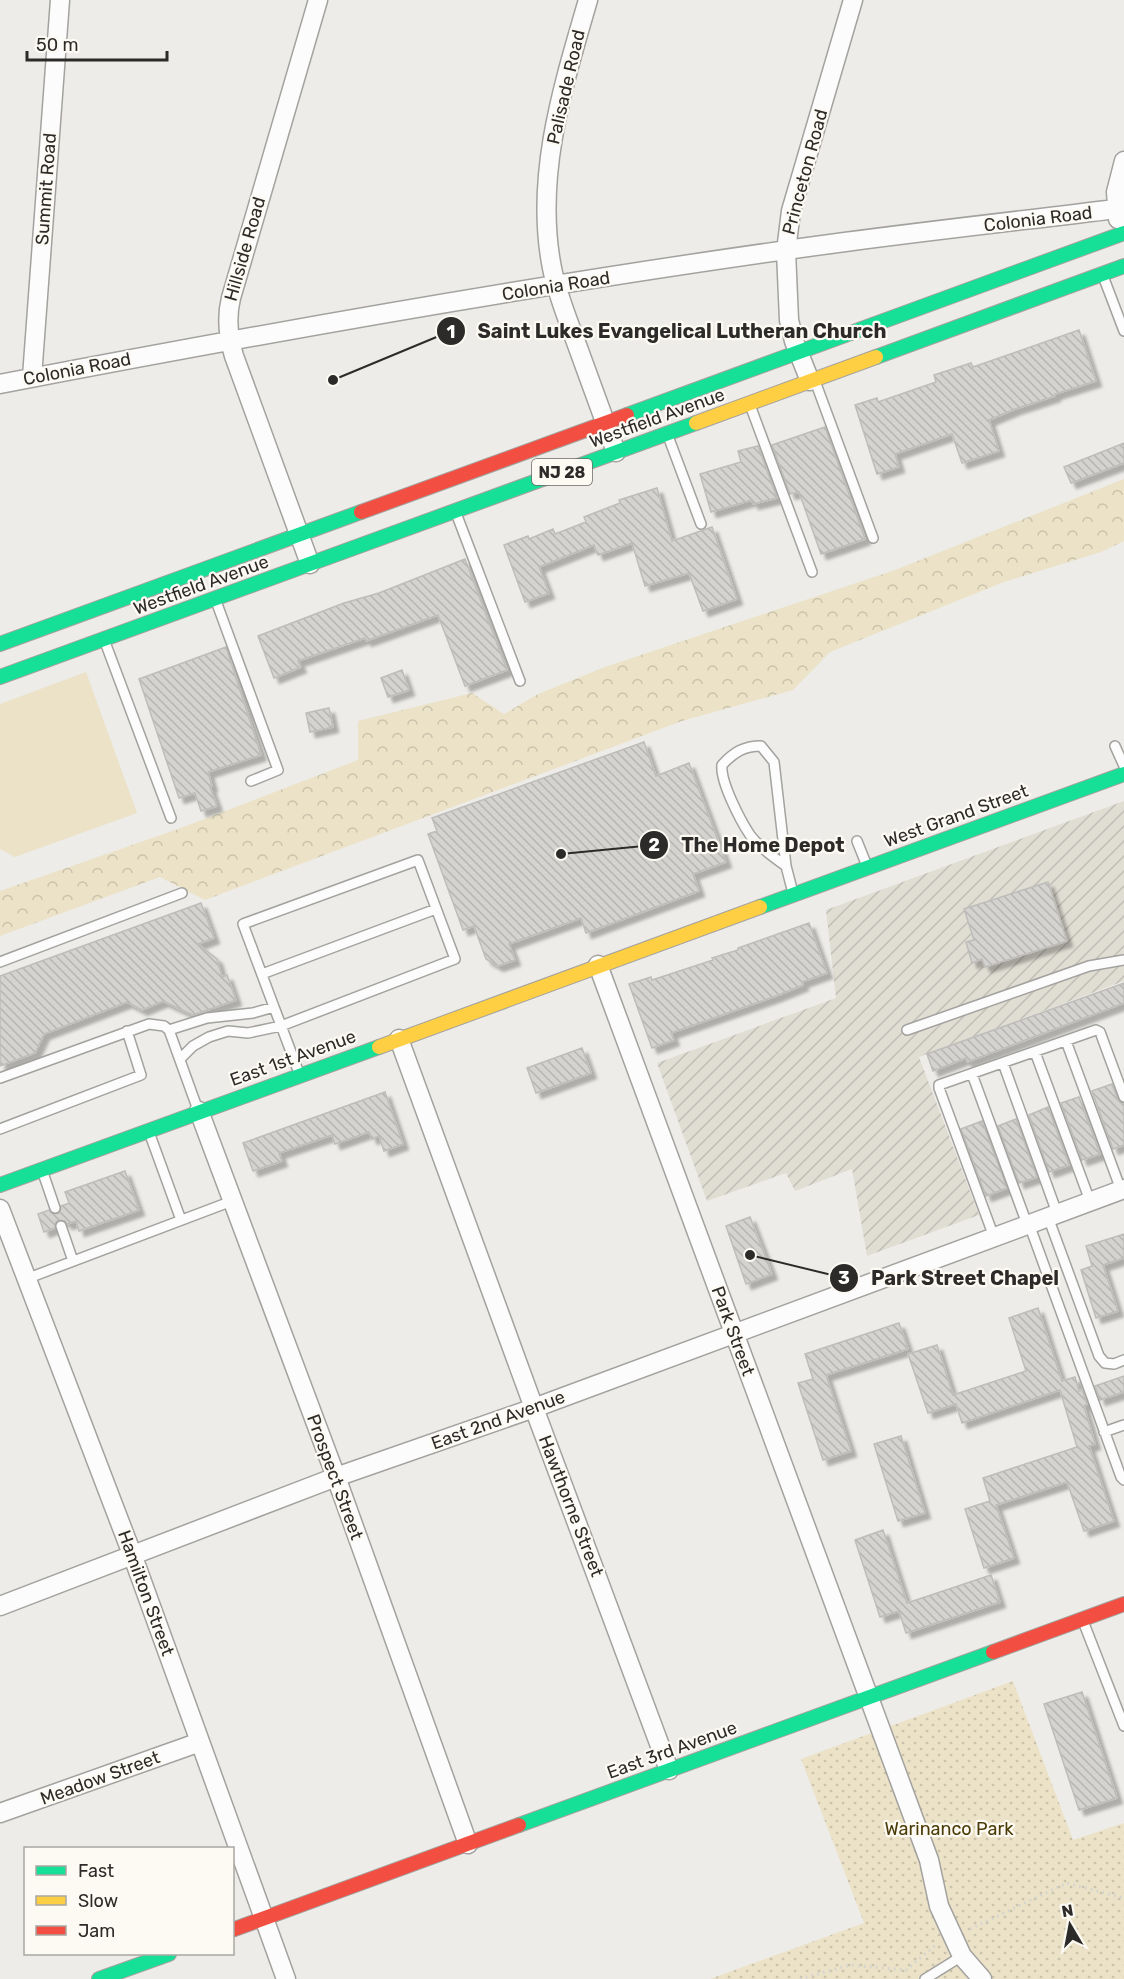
<svg xmlns="http://www.w3.org/2000/svg" width="1124" height="1979" font-family="Rubik,sans-serif">
<style>
.industrial{fill:url(#industrial-furrows)}
.forest{fill:url(#forest-crowns)}
.park{fill:url(#park-dots)}
.garden{fill:#ebe2c7}
.building{fill:url(#building-back-hatch);stroke:#bebdba;stroke-width:1.5;filter:url(#shadow)}
.lines{fill:none;stroke-linecap:round;stroke-linejoin:round}
.lane-casing{stroke:#a3a29f;stroke-width:12}
.street-casing{stroke:#a3a29f;stroke-width:21}
.fast-casing{stroke:#a3a29f;stroke-width:16}
.slow-casing{stroke:#a3a29f;stroke-width:16}
.jam-casing{stroke:#a3a29f;stroke-width:16}
.path{stroke:#d2d2d1;stroke-width:3;stroke-dasharray:1.5 4.5;stroke-linecap:butt}
.lane{stroke:#fcfcfc;stroke-width:9}
.street{stroke:#fcfcfc;stroke-width:18}
.fast{stroke:#16e098;stroke-width:14}
.slow{stroke:#ffcf43;stroke-width:14}
.jam{stroke:#f24e42;stroke-width:14}
.labels{text-anchor:middle;dominant-baseline:central;stroke-width:4.5;stroke-linejoin:round;paint-order:stroke}
.shield{fill:#fdfaf3;stroke:#6b6966;stroke-width:1.5}
.shield-label{font-size:16px;font-weight:bold;fill:#2c2b29}
.street-label{font-size:18px;fill:#2c2b29;stroke:#fdfaf3}
.park-label{font-size:18px;fill:#4a3b07;stroke:#fdfaf3}
.leader{fill:none;stroke:#2c2b29;stroke-width:2}
.callout-dot{fill:#2c2b29;stroke:#fdfaf3;stroke-width:2}
.mark-label{font-size:18px;text-anchor:middle;font-weight:bold;fill:#fff}
.callout-label{font-size:20px;text-anchor:middle;font-weight:bold;fill:#2c2b29;stroke:#fdfaf3;stroke-width:4.5;stroke-linejoin:round;paint-order:stroke}
</style>
<defs>
<pattern id="industrial-furrows" width="10" height="10" patternUnits="userSpaceOnUse" patternTransform="scale(1.5)"><rect width="10" height="10" fill="#e0ddd3"/><path d="M-1 1l2-2M0 10L10 0M9 11l2-2" fill="none" stroke="#c0beb5"/></pattern>
<pattern id="forest-crowns" width="20" height="18" patternUnits="userSpaceOnUse" patternTransform="scale(1.5)"><rect width="20" height="18" fill="#ebe2c7"/><path d="M2 6a3 3 0 1 1 6 0M12 15a3 3 0 1 1 6 0" fill="none" stroke="#cac2ab"/></pattern>
<pattern id="park-dots" width="8" height="8" patternUnits="userSpaceOnUse" patternTransform="scale(1.5)"><rect width="8" height="8" fill="#ebe2c7"/><path d="M2 2h.1M6 6h.1" fill="none" stroke="#cac2ab" stroke-width="1.8" stroke-linecap="round"/></pattern>
<pattern id="building-back-hatch" width="6" height="6" patternUnits="userSpaceOnUse" patternTransform="scale(1.5)"><rect width="6" height="6" fill="#d4d3d0"/><path d="M-1 5l2 2M0 0l6 6M5-1l2 2" fill="none" stroke="#b6b5b3"/></pattern>
<filter id="shadow"><feDropShadow dx="5.5" dy="5.5" stdDeviation="1.5" flood-color="#0004"/></filter>
</defs>
<rect width="100%" height="100%" fill="#edece8"/>
<path class="industrial" d="M1124,801V981L919,1057L979,1215L867,1256L852,1169L795,1191L786,1173L707,1201L657,1063L836,998L826,910Z"/>
<path class="forest" d="M1124,479V541L1101,552L1004,582L830,652L793,690L682,721L205,900L160,877L0,936V891L181,828L358,760V721L472,693L504,714L538,694L605,667L895,570Z"/>
<path class="park" d="M1013,1681L1073,1840L1124,1823V1979H710L864,1923L801,1759Z"/>
<path class="garden" d="M86,672L137,813L15,857L0,849V704Z"/>
<path class="building" d="M1079,330L1096,381L1055,394V396L1015,409L989,420L999,451L962,463L952,434L895,454L899,467L877,474L855,405L877,398L878,402L936,382L934,375L971,363L973,367Z
M825,427L865,539L821,554L799,492L790,494L772,445Z
M1124,443V463L1071,483L1064,467Z
M758,446L777,498L753,504L752,500L711,512L700,474L741,462L738,451Z
M657,488L672,541L712,527L737,599L703,611L689,573L645,586L632,543L598,555L594,545L539,567L549,593L525,602L504,545L528,536L529,539L553,529L555,534L586,522L584,517L620,503L619,500Z
M465,559L507,670L465,686L438,615L366,641L365,638L298,661L301,667L274,678L258,636L344,603L379,593Z
M226,647L261,755L208,772L212,786L210,787L217,806L201,811L195,793L179,798L139,679Z
M402,670L409,690L388,697L381,678Z
M329,708L333,727L310,732L306,713Z
M644,742L656,776L689,763L726,862L693,874L699,891L586,933L581,918L509,944L515,960L498,966L486,959L474,926L463,930L428,834L437,831L432,818Z
M1048,882L1067,941L985,967L982,959L972,963L966,942L974,940L964,909Z
M201,903L214,938L198,944L217,959L222,977L227,975L236,1000L193,1015L163,1001L142,1010L127,1002L44,1034L35,1053L0,1066V976Z
M809,923L827,973L802,982L803,985L776,996L671,1033L674,1040L652,1048L629,984L651,977L652,980L713,960L712,958L738,950V948Z
M1124,983V1003L967,1062L966,1058L933,1071L927,1054Z
M582,1048L591,1073L536,1093L527,1068Z
M1112,1084L1118,1100L1124,1104V1145L1113,1149L1092,1091Z
M385,1092L403,1144L384,1151L379,1136L372,1139L369,1132L335,1144L332,1135L279,1153L282,1161L253,1171L243,1143Z
M1079,1097L1100,1154L1082,1160L1061,1103Z
M1048,1107L1069,1165L1049,1172L1029,1115Z
M1016,1119L1037,1177L1019,1183L998,1126Z
M982,1121L1007,1188L986,1196L961,1129Z
M125,1171L139,1210L79,1231L76,1221L67,1224L65,1221L59,1220L56,1222L55,1228L44,1232L38,1214L49,1210L53,1214L60,1213L61,1206L69,1203L65,1192Z
M750,1217L772,1274L746,1284L726,1226Z
M1124,1234V1258L1103,1265L1118,1311L1096,1318L1081,1270L1092,1266L1086,1246Z
M1038,1308L1062,1381L1075,1377L1079,1391L1082,1390L1087,1404L1084,1406L1095,1444L1089,1446L1114,1521L1084,1531L1067,1482L996,1505L1014,1558L984,1568L965,1509L990,1501L983,1478L1077,1447L1060,1390L962,1423L956,1404L928,1413L908,1354L937,1345L953,1395L1026,1371L1009,1318Z
M899,1323L908,1349L826,1375L851,1451L823,1460L798,1383L813,1379L805,1354Z
M1124,1376V1392L1100,1400L1095,1386Z
M901,1436L925,1513L898,1521L874,1444Z
M883,1530L907,1603L991,1575L1000,1602L906,1633L899,1611L880,1617L855,1540Z
M1082,1692L1117,1798L1079,1810L1044,1704Z"/>
<g class="lines">
<defs>
<path id="lane" d="M1103,276L1124,331
M815,381L873,538
M750,405L812,572
M668,436L701,524
M456,513L520,681
M216,601L278,770L251,781
M105,642L171,818
M1115,746L1124,766
M857,841L867,866
M786,866C773,857 759,847 750,835C740,820 720,781 722,765C734,752 744,746 761,746L774,762L786,866L793,893
M0,962L182,893
M262,974L436,909
M274,1007L299,1073
M169,1030L207,1018L253,1013L274,1007L243,924L418,860L455,959L281,1026L248,1033L228,1031L209,1037L193,1046L180,1059
M907,1030L1089,966L1124,960
M1066,1041L1121,1190
M1035,1052L1090,1201
M1003,1063L1057,1213
M972,1074L1027,1224
M0,1078L149,1024L164,1026L169,1030L198,1110
M0,1129L141,1075L127,1031
M149,1132L181,1220
M42,1170L55,1208
M1048,1217L1099,1356L1105,1363L1114,1364L1124,1360
M1029,1224L1121,1477L1124,1480
M61,1226L73,1261
M994,1237L939,1088V1085L1096,1030L1100,1032L1124,1097
M26,1279L232,1201
M1104,1432L1124,1425
M1083,1621L1124,1726
M925,1979L962,1956"/>
<path id="street" d="M588,0C563,86 534,177 552,268C557,294 568,320 577,345C590,381 603,417 616,452
M1118,219L1116,192L1124,161
M32,377L60,0
M810,381L794,341L789,320L786,251L791,211L853,0
M0,384C280,330 562,280 845,242C935,230 1026,220 1116,209
M310,564L234,356C228,336 226,318 231,298L318,0
M598,965L929,1860L939,1906L962,1956L982,1979
M399,1039L534,1408L669,1770
M199,1111L336,1477L468,1844
M0,1209L132,1554L286,1979
M0,1606L336,1477L534,1408L1124,1189
M0,1813L200,1742"/>
<path id="fast" d="M876,357L1124,266
M627,415L1124,233
M0,644L361,512
M0,677L696,423
M760,907L1124,774
M0,1185L379,1047
M519,1825L993,1652
M99,1979L169,1954"/>
<path id="slow" d="M696,423L876,357
M379,1047L760,907"/>
<path id="jam" d="M361,512L627,415
M993,1652L1124,1604
M232,1930L519,1825"/>
</defs>
<use href="#lane" class="lane-casing"/>
<use href="#street" class="street-casing"/>
<use href="#fast" class="fast-casing"/>
<use href="#slow" class="slow-casing"/>
<use href="#jam" class="jam-casing"/>
<path class="path" d="M970,1929L1067,1883L1124,1898
M800,1979L850,1965L906,1970L937,1944"/>
<use href="#lane" class="lane"/>
<use href="#street" class="street"/>
<use href="#fast" class="fast"/>
<use href="#slow" class="slow"/>
<use href="#jam" class="jam"/>
</g>
<g class="labels">
<rect class="shield" x="532" y="459" width="60" height="26" rx="4.5"/>
<g class="shield-label">
<text x="562" y="472">NJ 28</text>
</g>
<g class="street-label">
<text transform="translate(566 87) rotate(-77)">Palisade Road</text>
<text transform="translate(805 172) rotate(-75)">Princeton Road</text>
<text transform="translate(46 189) rotate(-86)">Summit Road</text>
<text transform="translate(1038 219) rotate(-7)">Colonia Road</text>
<text transform="translate(245 249) rotate(-74)">Hillside Road</text>
<text transform="translate(556 286) rotate(-9)">Colonia Road</text>
<text transform="translate(77 369) rotate(-11)">Colonia Road</text>
<text transform="translate(657 418) rotate(-20)">Westfield Avenue</text>
<text transform="translate(201 585) rotate(-20)">Westfield Avenue</text>
<text transform="translate(956 816) rotate(-20)">West Grand Street</text>
<text transform="translate(293 1058) rotate(-20)">East 1st Avenue</text>
<text transform="translate(733 1331) rotate(70)">Park Street</text>
<text transform="translate(498 1420) rotate(-20)">East 2nd Avenue</text>
<text transform="translate(335 1477) rotate(70)">Prospect Street</text>
<text transform="translate(571 1506) rotate(69)">Hawthorne Street</text>
<text transform="translate(146 1593) rotate(70)">Hamilton Street</text>
<text transform="translate(672 1750) rotate(-20)">East 3rd Avenue</text>
<text transform="translate(100 1778) rotate(-20)">Meadow Street</text>
</g>
<g class="park-label">
<text x="949" y="1829">Warinanco Park</text>
</g>
</g>
<path class="leader" d="M333 380L451 331M561 854L654 845M750 1255L844 1278"/>
<g class="callout-dot">
<circle cx="333" cy="380" r="6"/>
<circle cx="561" cy="854" r="6"/>
<circle cx="750" cy="1255" r="6"/>
<circle cx="451" cy="331" r="15"/>
<circle cx="654" cy="845" r="15"/>
<circle cx="844" cy="1278" r="15"/>
</g>
<g class="mark-label">
<text x="451" y="338">1</text>
<text x="654" y="851">2</text>
<text x="844" y="1284">3</text>
</g>
<g class="callout-label">
<text x="682" y="338">Saint Lukes Evangelical Lutheran Church</text>
<text x="763" y="852">The Home Depot</text>
<text x="965" y="1285">Park Street Chapel</text>
</g>
<rect x="24" y="1847" width="210" height="108" fill="#fdfaf3" stroke="#a9a7a2" stroke-width="1.5"/>
<rect x="36" y="1866" width="30" height="9" fill="#16e098" stroke="#a9a7a2" stroke-width="1.5"/>
<text x="78" y="1877" font-size="18" fill="#2c2b29">Fast</text>
<rect x="36" y="1896" width="30" height="9" fill="#ffcf43" stroke="#a9a7a2" stroke-width="1.5"/>
<text x="78" y="1907" font-size="18" fill="#2c2b29">Slow</text>
<rect x="36" y="1926" width="30" height="9" fill="#f24e42" stroke="#a9a7a2" stroke-width="1.5"/>
<text x="78" y="1937" font-size="18" fill="#2c2b29">Jam</text>
<g transform="translate(1070 1925) rotate(350)" stroke="#fdfaf3" stroke-width="4.5" paint-order="stroke">
<path d="M0-4.5L10 22L0 15L-10 22Z" fill="#2c2b29"/>
<text y="-9" font-size="16" font-weight="bold" text-anchor="middle" fill="#2c2b29">N</text>
</g>
<path d="M27 51v9h140v-9" fill="none" stroke="#2c2b29" stroke-width="3"/>
<text x="36" y="51" font-size="18" fill="#2c2b29" stroke="#fdfaf3" stroke-width="4.5" paint-order="stroke">50 m</text>
</svg>
